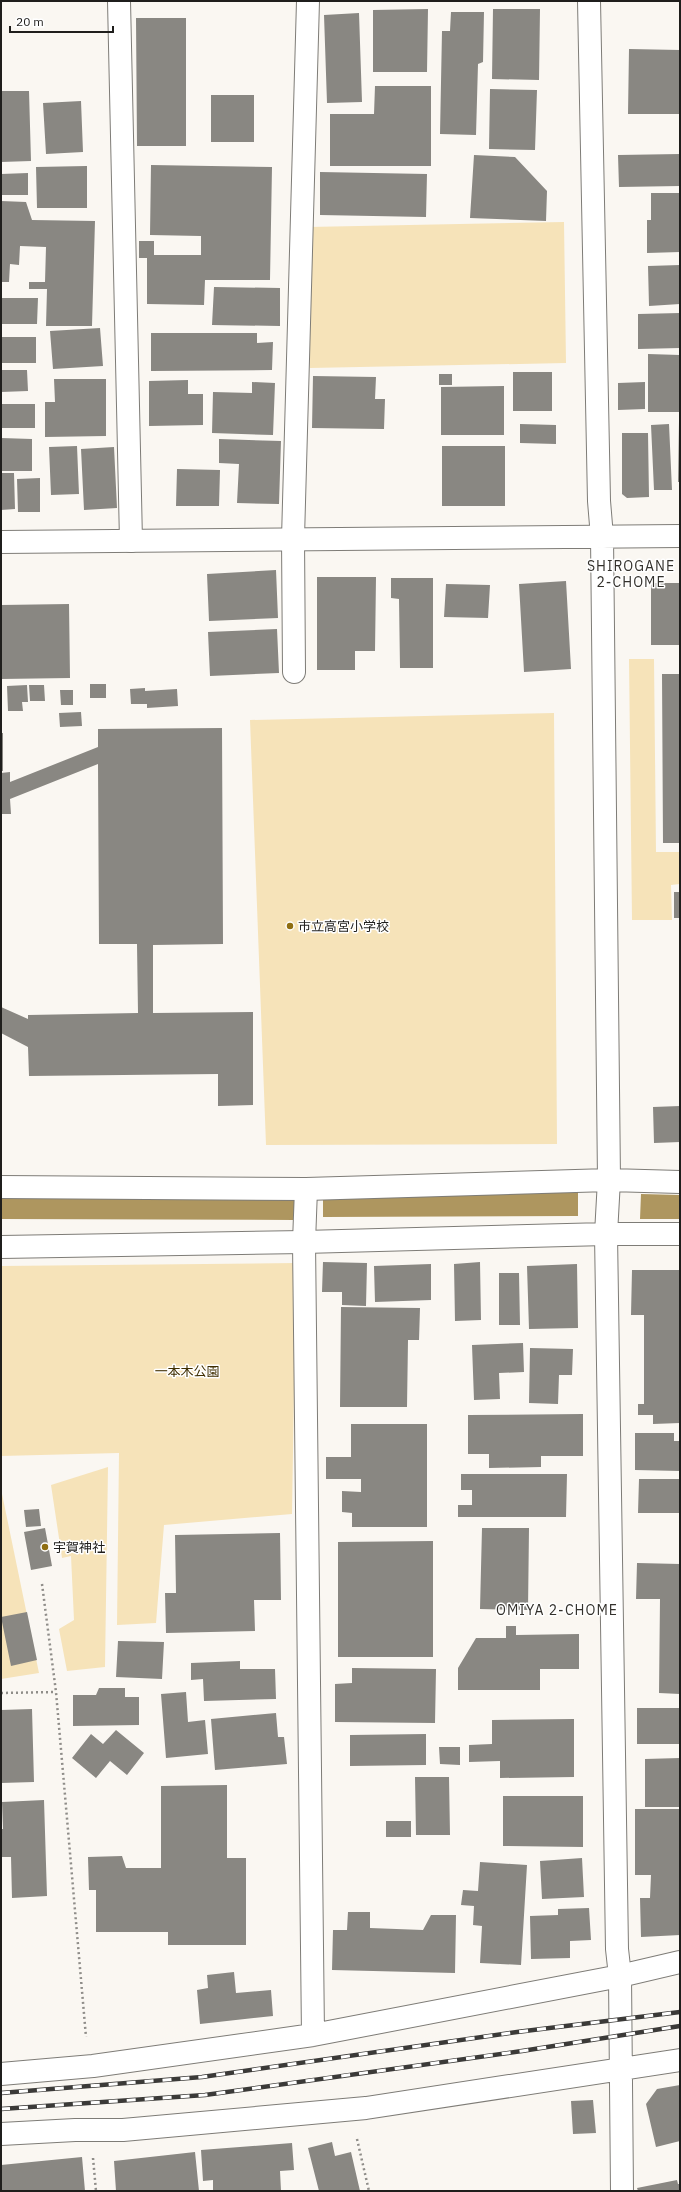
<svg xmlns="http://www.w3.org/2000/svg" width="681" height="2192" font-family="'IBM Plex Sans','Noto Sans JP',sans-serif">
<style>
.green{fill:#f6e3b9}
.water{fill:#ae965f}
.building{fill:#898782}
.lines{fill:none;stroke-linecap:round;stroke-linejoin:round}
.street-casing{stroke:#7e7c77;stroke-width:24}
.secondary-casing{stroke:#7e7c77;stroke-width:24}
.path{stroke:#8f8d89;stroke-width:2.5;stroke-dasharray:2 3;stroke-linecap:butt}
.street{stroke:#fff;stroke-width:22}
.secondary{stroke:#fff;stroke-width:22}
.rail-casing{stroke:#3b3a38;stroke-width:4.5}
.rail{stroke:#fff;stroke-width:3;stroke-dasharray:9;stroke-linecap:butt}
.poi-dot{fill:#8f6e12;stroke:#fff;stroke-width:1.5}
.labels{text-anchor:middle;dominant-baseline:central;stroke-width:3;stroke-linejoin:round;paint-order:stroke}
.poi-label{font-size:13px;fill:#1f1e1c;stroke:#fff;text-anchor:start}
.park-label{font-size:13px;fill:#3f2e00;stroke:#fff}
.neighbourhood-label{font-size:14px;letter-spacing:1px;fill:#33312c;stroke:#fff}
</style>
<rect width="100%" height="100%" fill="#faf7f2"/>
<path class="green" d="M564,222L566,363L310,368L308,227Z
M629,659H654L656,852H680V884L671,885L672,920H632Z
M554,713L557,1144L266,1145L250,720Z
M296,1263L292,1514L164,1525L156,1623L117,1625L119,1453L1,1456V1266Z
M108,1467L105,1667L67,1671L59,1629L74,1620L71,1556L62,1558L51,1485Z
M1,1489L39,1673L1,1679Z"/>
<path class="water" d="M578,1192V1216L323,1217V1194Z
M641,1194L680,1195V1219H640Z
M1,1197H295V1220L1,1219Z"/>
<path class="building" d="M428,9L427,72H373V10Z
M493,9H540L539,80L492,79Z
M451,12H484L483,62L478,64L476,135L440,134L442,31H450Z
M359,13L362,102L327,103L324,15Z
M136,18H186V146H137Z
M629,49L680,50V114H628Z
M375,86H431V166H330V114H374Z
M490,89L537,90L535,150L489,149Z
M1,91H29L31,161L1,162Z
M211,95H254V142H211Z
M81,101L83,152L46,154L43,103Z
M680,154V186L619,187L618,155Z
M474,155L515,157L547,191L546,221L470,218Z
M151,165L272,167L270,280H205L204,305L147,304V258H139V241H154V255H201V236L150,235Z
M87,166V208H37L36,167Z
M320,172L427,174L426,217L320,215Z
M28,173V195H1V174Z
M651,193H680V252L647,253V220H651Z
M1,201L26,202L32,220L95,221L92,326H46L47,289H29V282H45L46,247L20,246L19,265L10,264L9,282H1Z
M680,265V304L649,306L648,266Z
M214,287L280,288V326L212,325Z
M1,298H38L37,324H1Z
M680,313V348L638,349V314Z
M100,328L103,366L53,369L50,331Z
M151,333H257V343L273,342L272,370L151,371Z
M1,337H36V363H1Z
M648,354L680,355V412H648Z
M1,370H27L28,391L1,392Z
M513,372H552V411H513Z
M439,374H452V385H439Z
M313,376L376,377L375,399H385L384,429L312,428Z
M54,379H106V436L45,437V402H55Z
M188,380V394H203V425L149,426V381Z
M252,382L275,383L273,435L212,433L213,392L252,393Z
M645,382V409L618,410V383Z
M504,386V435H441V387Z
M1,404H35V428H1Z
M679,421H680V482H678Z
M520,424L556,425V444L520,443Z
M669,424L672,490H654L651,425Z
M622,433H648L649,497L627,498L622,494Z
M1,438L32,439V471H1Z
M219,439L281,441L279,504L237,503L239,464L219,463Z
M77,446L79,494L51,495L49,447Z
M442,446H505V506H442Z
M114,447L117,508L84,510L81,449Z
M177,469L220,470L219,506H176Z
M1,473H14L15,509L1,510Z
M40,478V512H18L17,479Z
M276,570L278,618L209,621L207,574Z
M317,577H376L375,651H355V670H317Z
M391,578H433V668H400L399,599L391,598Z
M566,581L571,669L524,672L519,584Z
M651,583H680V645H651Z
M446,584L490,585L488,618L444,617Z
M69,604L70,678L1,679V605Z
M277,629L279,673L210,676L208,632Z
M662,674H680V843H663Z
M90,684H106V698H90Z
M27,685L28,702H22L23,711H8L7,686Z
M29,685H44L45,701H30Z
M145,688V691L177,689L178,706L147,708V704H131L130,689Z
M60,690H73V705H61Z
M81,712L82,726L60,727L59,713Z
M222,728L223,944L153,945V1013L253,1012V1105L218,1106V1074L29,1076L28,1047L1,1033V1007L28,1019V1015L138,1013L137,944H99L98,764L10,799L11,814H1V773L10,772V782L98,747V729Z
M1,733H3V771H1Z
M674,892H680V918H674Z
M680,1106V1142L654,1143L653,1107Z
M323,1262L367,1263L366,1306L342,1305V1292H322Z
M480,1262L481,1320L455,1321L454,1264Z
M431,1264V1300L375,1302L374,1266Z
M577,1264L578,1328L529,1329L527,1266Z
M632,1270H680V1423L653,1424V1415H638V1404H644V1315H631Z
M499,1273H519L520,1325H499Z
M341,1307L420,1308L419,1340H408L407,1407H340Z
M523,1343L524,1372L499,1373L500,1399L474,1400L472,1345Z
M530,1348L573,1349L572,1375H559L558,1404L529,1403Z
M583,1414V1456H541V1467L489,1468V1454H468V1415Z
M351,1424H427V1527H352V1513L342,1512V1491L361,1492V1479H326V1457H351Z
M635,1433H674V1441H680V1471L635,1470Z
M461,1474H567L566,1517H458V1505H472V1490H461Z
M639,1479H680V1513H638Z
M39,1509L41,1526L26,1527L24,1510Z
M45,1528L52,1566L31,1570L24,1532Z
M482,1528H529L528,1610L480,1609Z
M280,1533L281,1600H254L255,1631L166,1633L165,1593H176L175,1535Z
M433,1541V1657H338V1542Z
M637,1563L680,1564V1694L659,1693L660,1599H636Z
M27,1612L37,1660L11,1666L1,1617Z
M506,1626H516V1635L579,1634V1669H540V1690H458V1668L476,1638H506Z
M118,1641L164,1642L162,1679L116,1677Z
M240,1661V1669H275L276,1699L204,1701L203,1679L191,1680V1663Z
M352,1668L436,1669L435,1723L335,1722V1684L352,1683Z
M99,1688H125V1697H139V1725L73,1726V1695H96Z
M186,1692L188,1722L205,1720L208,1754L166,1758L161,1694Z
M637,1708H680V1744H637Z
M32,1709L34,1782L1,1783V1710Z
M276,1713L278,1737H284L287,1764L215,1770L211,1719Z
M574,1719V1777L500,1778V1761L469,1762V1745L492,1744V1720Z
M116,1730L144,1753L127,1775L110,1761L96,1778L72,1758L91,1734L103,1744Z
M426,1734V1765L350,1766V1735Z
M439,1747H460V1765L440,1764Z
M680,1758V1807H645V1759Z
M415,1777H449L450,1835H416Z
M227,1785V1858H246V1945H168V1932H96V1890H89L88,1857L122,1856L126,1868H161V1786Z
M503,1796H583V1847L503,1846Z
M44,1800L47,1896L12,1898L11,1857H1V1829H3L2,1802Z
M635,1809H680V1935L641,1937L640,1898H650L651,1875H635Z
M386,1821H411V1837H386Z
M582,1858L584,1897L542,1899L540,1861Z
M480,1862L527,1865L521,1965L480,1963L482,1926L473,1925L474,1906L461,1905L463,1890L478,1891Z
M589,1908L591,1940L570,1941V1958L531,1959L530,1916L558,1915V1909Z
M348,1912H370V1928L423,1930L431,1915H456L455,1973L332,1970L333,1930H347Z
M234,1972L236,1993L271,1990L273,2016L200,2024L197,1990L208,1988L207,1975Z
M680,2085V2141L656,2147L646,2104L657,2089Z
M593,2100L596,2133L573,2134L571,2101Z
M332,2142L335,2156L351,2152L360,2191H319L308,2148Z
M292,2143L294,2170L280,2171L281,2191H213V2180L203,2181L201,2150Z
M195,2152L199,2191H116L114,2161Z
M82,2157L85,2191H1V2165Z
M677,2180L678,2184H680V2191H638L637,2188Z"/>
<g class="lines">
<defs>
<path id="street" d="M119,1L131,541
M589,1L599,501L602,537
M294,672L293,538L308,1
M306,1189L304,1242L313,2035
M606,1234L617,1949L620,1976L622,2191
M1,2074L93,2066L313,2035L620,1976L680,1962
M1,2134L75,2130H123L366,2108L680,2060"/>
<path id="secondary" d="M602,537L609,1180L606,1234
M1,542L680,536
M1,1187L306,1189L609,1180L680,1182
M1,1247L304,1242L606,1234H680"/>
</defs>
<use href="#street" class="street-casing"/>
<use href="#secondary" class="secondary-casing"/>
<path class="path" d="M42,1584L56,1692L86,2037
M1,1693L56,1692
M357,2139L369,2191
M93,2158L96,2191"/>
<use href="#street" class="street"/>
<use href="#secondary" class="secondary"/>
<defs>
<path id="rail" d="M1,2093L202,2077L517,2032L680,2012
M1,2109L205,2095L522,2051L680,2026"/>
</defs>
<use href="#rail" class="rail-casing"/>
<use href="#rail" class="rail"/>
</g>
<g class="poi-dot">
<circle cx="290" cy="926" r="4"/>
<circle cx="45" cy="1547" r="4"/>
</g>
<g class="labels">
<g class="poi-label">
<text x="298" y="926">市立高宮小学校</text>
<text x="53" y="1547">宇賀神社</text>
</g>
<g class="park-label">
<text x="187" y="1371">一本木公園</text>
</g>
<g class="neighbourhood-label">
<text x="631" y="566">SHIROGANE<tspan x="631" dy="16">2-CHOME</tspan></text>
<text x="557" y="1610">OMIYA 2-CHOME</text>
</g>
</g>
<rect width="681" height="2192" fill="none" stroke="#1f1e1c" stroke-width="4"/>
<path d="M10 26v6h103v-6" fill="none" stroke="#1f1e1c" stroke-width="2"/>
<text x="16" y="26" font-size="12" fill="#1f1e1c" stroke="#ffffff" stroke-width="3" paint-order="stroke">20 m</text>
</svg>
